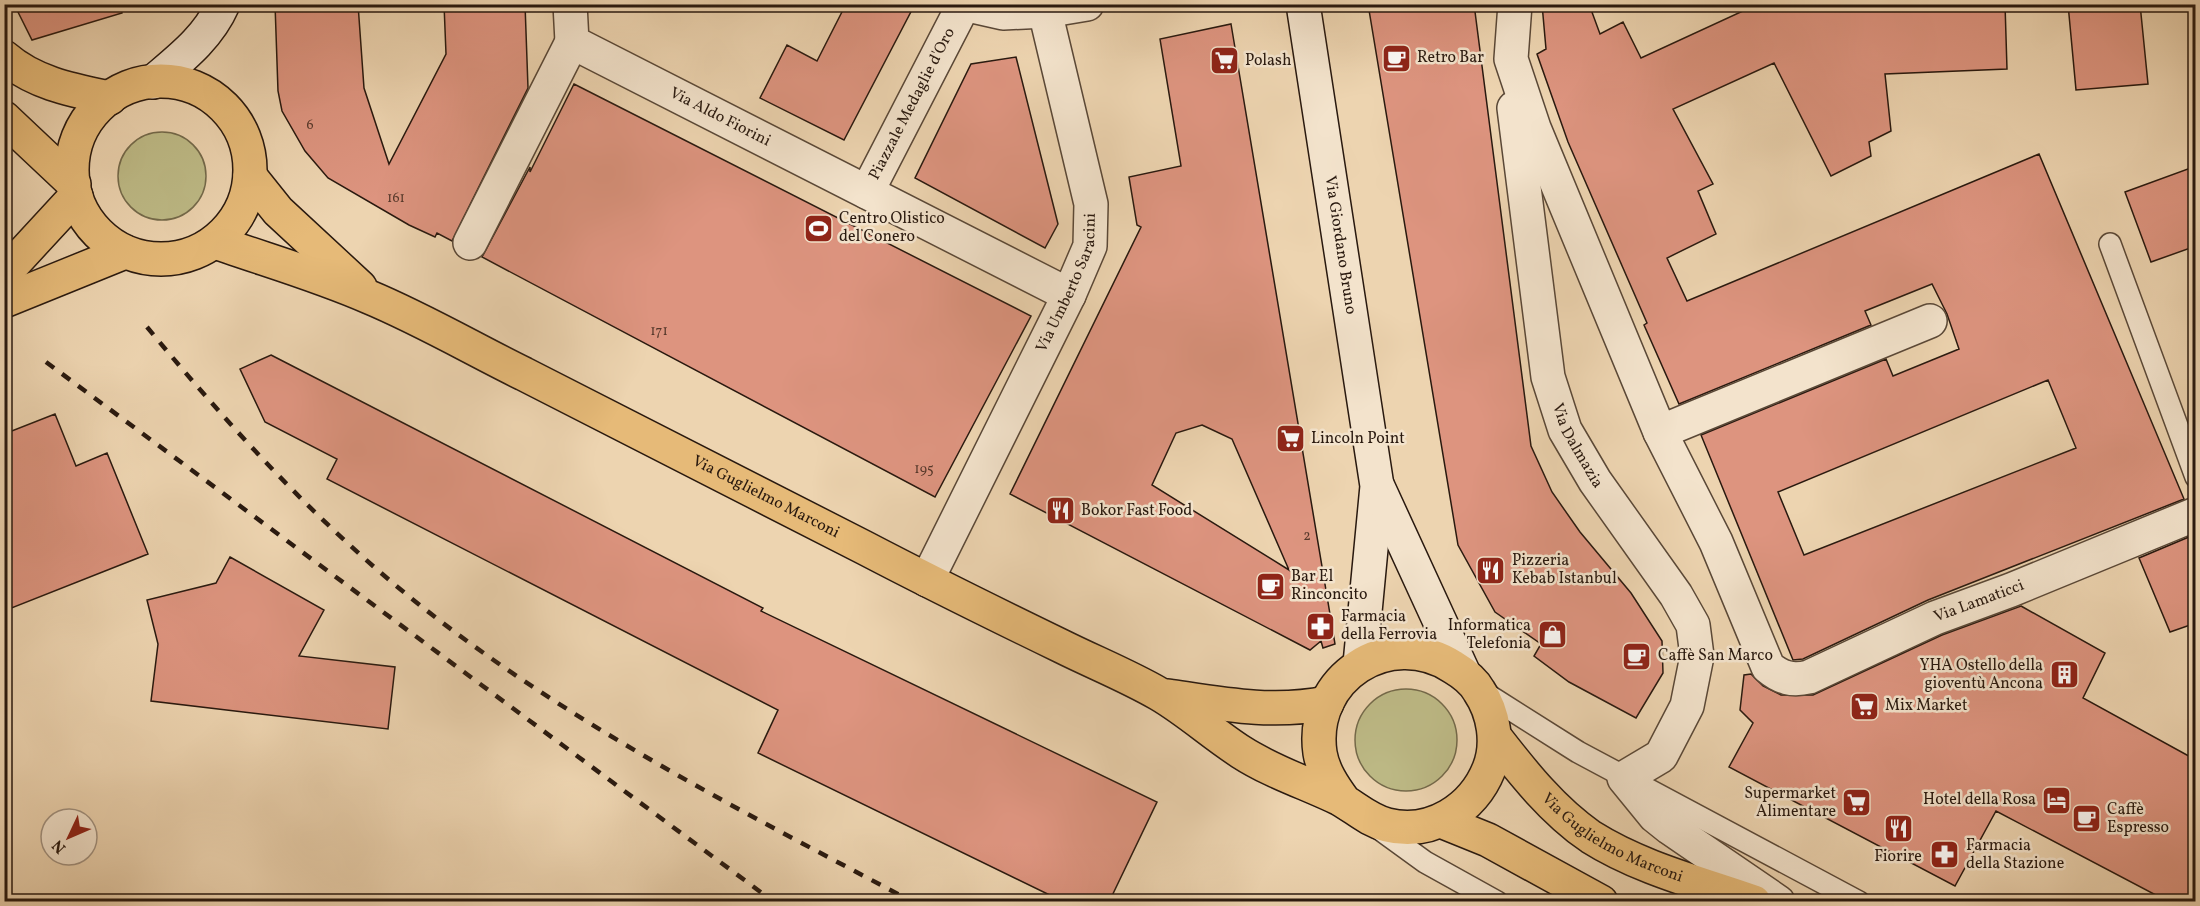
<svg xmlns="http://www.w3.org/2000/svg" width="2200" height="906" font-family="Vollkorn,serif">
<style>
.green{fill:#bebb87;stroke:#746a4b;stroke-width:1.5}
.building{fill:#dd947f;stroke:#29190f;stroke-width:1.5;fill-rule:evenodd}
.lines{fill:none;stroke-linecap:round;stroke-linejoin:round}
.service-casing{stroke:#5a4837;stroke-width:24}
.minor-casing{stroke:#5a4837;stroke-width:36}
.secondary-casing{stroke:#29190f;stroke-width:36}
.primary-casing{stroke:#29190f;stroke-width:36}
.service{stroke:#f3e3cc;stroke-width:21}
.minor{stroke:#f3e3cc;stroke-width:33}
.secondary{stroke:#f3e3cc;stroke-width:33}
.primary{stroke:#e6ba78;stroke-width:33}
.rail{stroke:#29190f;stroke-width:4.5;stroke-dasharray:10 10;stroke-linecap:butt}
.labels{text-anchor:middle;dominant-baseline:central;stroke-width:5;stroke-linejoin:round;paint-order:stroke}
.number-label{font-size:14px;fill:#56382b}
.poi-label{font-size:16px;fill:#29190f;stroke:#f3e3cc;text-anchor:start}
.street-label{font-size:16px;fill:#29190f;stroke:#f3e3cc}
</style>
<rect width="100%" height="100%" fill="#edd4b0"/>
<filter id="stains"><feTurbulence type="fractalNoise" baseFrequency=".00333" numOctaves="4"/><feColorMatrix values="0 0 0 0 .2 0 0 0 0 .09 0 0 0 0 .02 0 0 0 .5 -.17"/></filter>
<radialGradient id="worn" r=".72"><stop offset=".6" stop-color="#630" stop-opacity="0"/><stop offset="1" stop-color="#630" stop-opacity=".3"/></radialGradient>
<path class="green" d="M118 176a44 44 0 1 1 88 0a44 44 0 1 1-88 0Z
M1355 740a51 51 0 1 1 102 0a51 51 0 1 1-102 0Z"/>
<path class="building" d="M14,4H121L122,13L32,40Z
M275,4H358L364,88L389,164L446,54L444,4H525L528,88L452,241L437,233L435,237L409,225L328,178L305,151L282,111L278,91Z
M846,4H915L844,140L760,98L787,45L817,61Z
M1368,4H1474L1531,446L1552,492L1580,532L1631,593L1662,641L1663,673L1636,718L1569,682L1534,656L1541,644L1495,612L1458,545Z
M1542,4H1589L1600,34L1623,22L1641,58L1758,4H2005L2007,69L1885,74L1891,131L1869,142L1871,156L1831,176L1774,63L1673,109L1713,184L1698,191L1716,234L1667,258L1687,301L2039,154L2184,499L1928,600L1803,659L1793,660L1701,435L1886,359L1893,376L1959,349L1947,314L1932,284L1865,311L1871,325L1679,404L1644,325L1647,323L1568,142L1537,54L1546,49ZM2048,380L2076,448L1804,555L1778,492Z
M2068,4H2140L2148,84L2076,90Z
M1231,24L1335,644L1323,648L1321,641L1310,650L1010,494L1141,227L1137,225L1129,177L1181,166L1160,39ZM1202,425L1232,439L1289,570L1152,485L1176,433Z
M1016,57L1058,224L1045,248L915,178L971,64Z
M574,84L1031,316L935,497L482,257L530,167V172Z
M2196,166V246L2151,262L2125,192Z
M271,355L763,608L761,611L1157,802L1109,902H1064L758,753L778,710L327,479L337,459L265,422L240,369Z
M55,414L76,466L107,453L148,554L4,611V434Z
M2196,534V623L2170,632L2139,558Z
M230,557L324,610L299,656L395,667L388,729L151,701L158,644L147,600L216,583Z
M2021,606L2105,653L2083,698L2196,760V902H2169L1996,811L1955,886L1729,767L1753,723L1740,710L1744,675L1751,674L1763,686L1781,695H1813L1942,635Z"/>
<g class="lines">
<defs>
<path id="service" d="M2110,244L2196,477
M1480,690L1578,752L1859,902
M1374,825L1425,862L1497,902"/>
<g id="minor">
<path id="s1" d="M570,4L572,42L1069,295"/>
<path id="s2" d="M1515,4L1511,59L1534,128L1660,432L1716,542L1768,667C1781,678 1792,681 1809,677L1935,618L2011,590L2196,514"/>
<path d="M1045,11L1087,4"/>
<path id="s3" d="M1514,108L1548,377L1565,430L1595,481L1676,595L1693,625L1697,656L1687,706L1661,756L1624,778L1655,816L1670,828L1778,902"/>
<path id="s4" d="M867,192L963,6"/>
<path d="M470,243L572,42"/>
<path d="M1660,432L1930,321"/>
<path id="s5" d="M927,580L1069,295L1090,246L1091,204L1045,11L1003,13L963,4"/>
</g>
<g id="secondary">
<path id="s6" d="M1303,4L1377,486L1360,664"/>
<path d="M153,82C180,59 208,38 223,4"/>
<path d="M1378,487L1464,674"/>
</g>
<g id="primary">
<path d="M4,57C34,83 71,90 110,98"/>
<circle cx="161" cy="170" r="89"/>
<path d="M4,118L74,184"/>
<path d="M250,176L278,211L360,287"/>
<path id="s7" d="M215,242C266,260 319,275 369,297C422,319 473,349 524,374C638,432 752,490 865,548C930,582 995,614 1061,646C1093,662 1128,676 1159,694C1188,711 1213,734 1241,752C1272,772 1307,783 1340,799C1356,808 1368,820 1387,825C1431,836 1473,809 1489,769C1499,744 1494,713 1479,691C1473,680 1463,673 1453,667C1389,626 1309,678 1320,753C1323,771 1333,786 1344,801"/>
<path d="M4,274L76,196"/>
<path d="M4,301L125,252"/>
<path d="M1168,696C1222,704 1272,714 1327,703"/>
<path id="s8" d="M1495,737C1523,773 1553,811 1591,837C1640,868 1700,883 1754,902"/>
<path d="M1441,821L1488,840L1601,902"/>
</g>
</defs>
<use href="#service" class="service-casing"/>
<use href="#minor" class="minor-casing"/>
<use href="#secondary" class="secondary-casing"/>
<use href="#primary" class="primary-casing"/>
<use href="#service" class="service"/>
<use href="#minor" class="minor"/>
<use href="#secondary" class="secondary"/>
<use href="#primary" class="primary"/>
<path class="rail" d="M147,327C224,420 306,511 400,589C555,717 736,808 913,902
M46,362L774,902"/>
</g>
<defs>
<symbol id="cafe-square" viewBox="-11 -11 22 22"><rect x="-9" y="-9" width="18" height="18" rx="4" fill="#8f2418" stroke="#f3e3cc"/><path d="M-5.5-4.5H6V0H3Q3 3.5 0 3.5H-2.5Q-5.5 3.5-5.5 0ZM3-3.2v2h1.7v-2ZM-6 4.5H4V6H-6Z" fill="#fff"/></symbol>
<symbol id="supermarket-square" viewBox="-11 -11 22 22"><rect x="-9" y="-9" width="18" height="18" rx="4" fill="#8f2418" stroke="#f3e3cc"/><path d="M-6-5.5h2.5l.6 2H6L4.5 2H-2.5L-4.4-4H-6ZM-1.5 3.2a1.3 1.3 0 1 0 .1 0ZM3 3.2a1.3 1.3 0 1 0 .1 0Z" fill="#fff"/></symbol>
<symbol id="stadium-square" viewBox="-11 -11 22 22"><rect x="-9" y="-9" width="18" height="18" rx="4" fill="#8f2418" stroke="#f3e3cc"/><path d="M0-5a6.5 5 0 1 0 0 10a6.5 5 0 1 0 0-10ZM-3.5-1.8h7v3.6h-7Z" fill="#fff"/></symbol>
<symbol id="restaurant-square" viewBox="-11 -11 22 22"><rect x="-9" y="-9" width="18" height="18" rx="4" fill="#8f2418" stroke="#f3e3cc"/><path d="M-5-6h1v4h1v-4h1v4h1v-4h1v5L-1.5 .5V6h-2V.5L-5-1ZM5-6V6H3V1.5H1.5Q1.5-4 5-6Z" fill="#fff"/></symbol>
<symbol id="pharmacy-square" viewBox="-11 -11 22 22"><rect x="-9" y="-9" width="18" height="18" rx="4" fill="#8f2418" stroke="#f3e3cc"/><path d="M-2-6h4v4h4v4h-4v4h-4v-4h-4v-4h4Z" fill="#fff"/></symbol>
<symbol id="shop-square" viewBox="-11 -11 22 22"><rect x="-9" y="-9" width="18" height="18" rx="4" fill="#8f2418" stroke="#f3e3cc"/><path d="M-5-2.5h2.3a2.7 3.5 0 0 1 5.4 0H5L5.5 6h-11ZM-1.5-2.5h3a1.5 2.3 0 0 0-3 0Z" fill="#fff"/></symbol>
<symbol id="building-square" viewBox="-11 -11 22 22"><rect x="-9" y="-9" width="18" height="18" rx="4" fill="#8f2418" stroke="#f3e3cc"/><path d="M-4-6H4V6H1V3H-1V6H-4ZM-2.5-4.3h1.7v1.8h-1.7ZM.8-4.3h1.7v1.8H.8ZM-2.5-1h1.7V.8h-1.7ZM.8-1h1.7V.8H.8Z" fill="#fff"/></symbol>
<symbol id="hotel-square" viewBox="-11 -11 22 22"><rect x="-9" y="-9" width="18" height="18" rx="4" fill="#8f2418" stroke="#f3e3cc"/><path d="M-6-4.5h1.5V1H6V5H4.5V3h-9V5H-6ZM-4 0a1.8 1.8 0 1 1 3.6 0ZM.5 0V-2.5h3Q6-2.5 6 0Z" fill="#fff"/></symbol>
</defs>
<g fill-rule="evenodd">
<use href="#cafe-square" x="1380" y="42" width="33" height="33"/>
<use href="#supermarket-square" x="1208" y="44" width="33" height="33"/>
<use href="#stadium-square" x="802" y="212" width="33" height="33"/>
<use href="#supermarket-square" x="1274" y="422" width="33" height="33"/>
<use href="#restaurant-square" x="1044" y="494" width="33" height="33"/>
<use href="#restaurant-square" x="1474" y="554" width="33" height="33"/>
<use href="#cafe-square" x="1254" y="570" width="33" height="33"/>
<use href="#pharmacy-square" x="1304" y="610" width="33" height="33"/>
<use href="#shop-square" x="1536" y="618" width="33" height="33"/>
<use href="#cafe-square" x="1620" y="640" width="33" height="33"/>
<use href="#building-square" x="2048" y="658" width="33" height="33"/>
<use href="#supermarket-square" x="1848" y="690" width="33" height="33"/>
<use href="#hotel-square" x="2040" y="784" width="33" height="33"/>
<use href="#supermarket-square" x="1840" y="786" width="33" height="33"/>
<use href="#cafe-square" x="2070" y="802" width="33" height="33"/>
<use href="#restaurant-square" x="1882" y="812" width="33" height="33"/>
<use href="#pharmacy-square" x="1928" y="838" width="33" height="33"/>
</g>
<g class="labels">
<g class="number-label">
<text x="310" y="125">6</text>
<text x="396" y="198">161</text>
<text x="659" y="331">171</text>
<text x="924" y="469">195</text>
<text x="1307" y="536">2</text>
</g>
<g class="poi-label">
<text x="1417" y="58">Retro Bar</text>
<text x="1245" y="61">Polash</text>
<text x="839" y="219">Centro Olistico<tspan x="839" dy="18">del Conero</tspan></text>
<text x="1311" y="439">Lincoln Point</text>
<text x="1081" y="511">Bokor Fast Food</text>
<text x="1512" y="561">Pizzeria<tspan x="1512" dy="18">Kebab Istanbul</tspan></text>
<text x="1291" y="577">Bar El<tspan x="1291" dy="18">Rinconcito</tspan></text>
<text x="1341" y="617">Farmacia<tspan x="1341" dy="18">della Ferrovia</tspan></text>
<text x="1531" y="626" text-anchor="end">Informatica<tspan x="1531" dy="18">Telefonia</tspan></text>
<text x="1658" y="656">Caffè San Marco</text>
<text x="2043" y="666" text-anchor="end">YHA Ostello della<tspan x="2043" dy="18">gioventù Ancona</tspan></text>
<text x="1885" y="706">Mix Market</text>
<text x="1836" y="794" text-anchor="end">Supermarket<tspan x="1836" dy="18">Alimentare</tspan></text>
<text x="2036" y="800" text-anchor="end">Hotel della Rosa</text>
<text x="2107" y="810">Caffè<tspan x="2107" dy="18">Espresso</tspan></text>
<text x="1966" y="846">Farmacia<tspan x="1966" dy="18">della Stazione</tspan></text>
<text x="1898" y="857" text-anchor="middle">Fiorire</text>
</g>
<g class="street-label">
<text stroke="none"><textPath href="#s4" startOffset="99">Piazzale Medaglie d'Oro</textPath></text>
<text stroke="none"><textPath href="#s1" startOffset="204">Via Aldo Fiorini</textPath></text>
<text stroke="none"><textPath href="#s6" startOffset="244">Via Giordano Bruno</textPath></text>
<text stroke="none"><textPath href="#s5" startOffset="330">Via Umberto Saracini</textPath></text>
<text stroke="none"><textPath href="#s3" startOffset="346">Via Dalmazia</textPath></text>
<text stroke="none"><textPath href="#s7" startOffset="608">Via Guglielmo Marconi</textPath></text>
<text stroke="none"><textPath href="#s2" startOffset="946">Via Lamaticci</textPath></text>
<text stroke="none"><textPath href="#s8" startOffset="158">Via Guglielmo Marconi</textPath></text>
</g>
</g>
<rect width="2200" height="906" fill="none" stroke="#edd4b0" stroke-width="24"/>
<rect x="6" y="6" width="2188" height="894" fill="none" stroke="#29190f" stroke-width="3"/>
<rect x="12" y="12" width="2176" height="882" fill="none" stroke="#29190f" stroke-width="1.5"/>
<g transform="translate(69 837) rotate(226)"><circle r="28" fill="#f3e3cc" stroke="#a29280" stroke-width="1.5"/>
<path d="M0-4.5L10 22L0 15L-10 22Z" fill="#8f2418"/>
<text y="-9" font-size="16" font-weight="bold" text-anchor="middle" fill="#29190f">N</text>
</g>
<rect width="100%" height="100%" filter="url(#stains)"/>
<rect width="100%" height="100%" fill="url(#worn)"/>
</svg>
